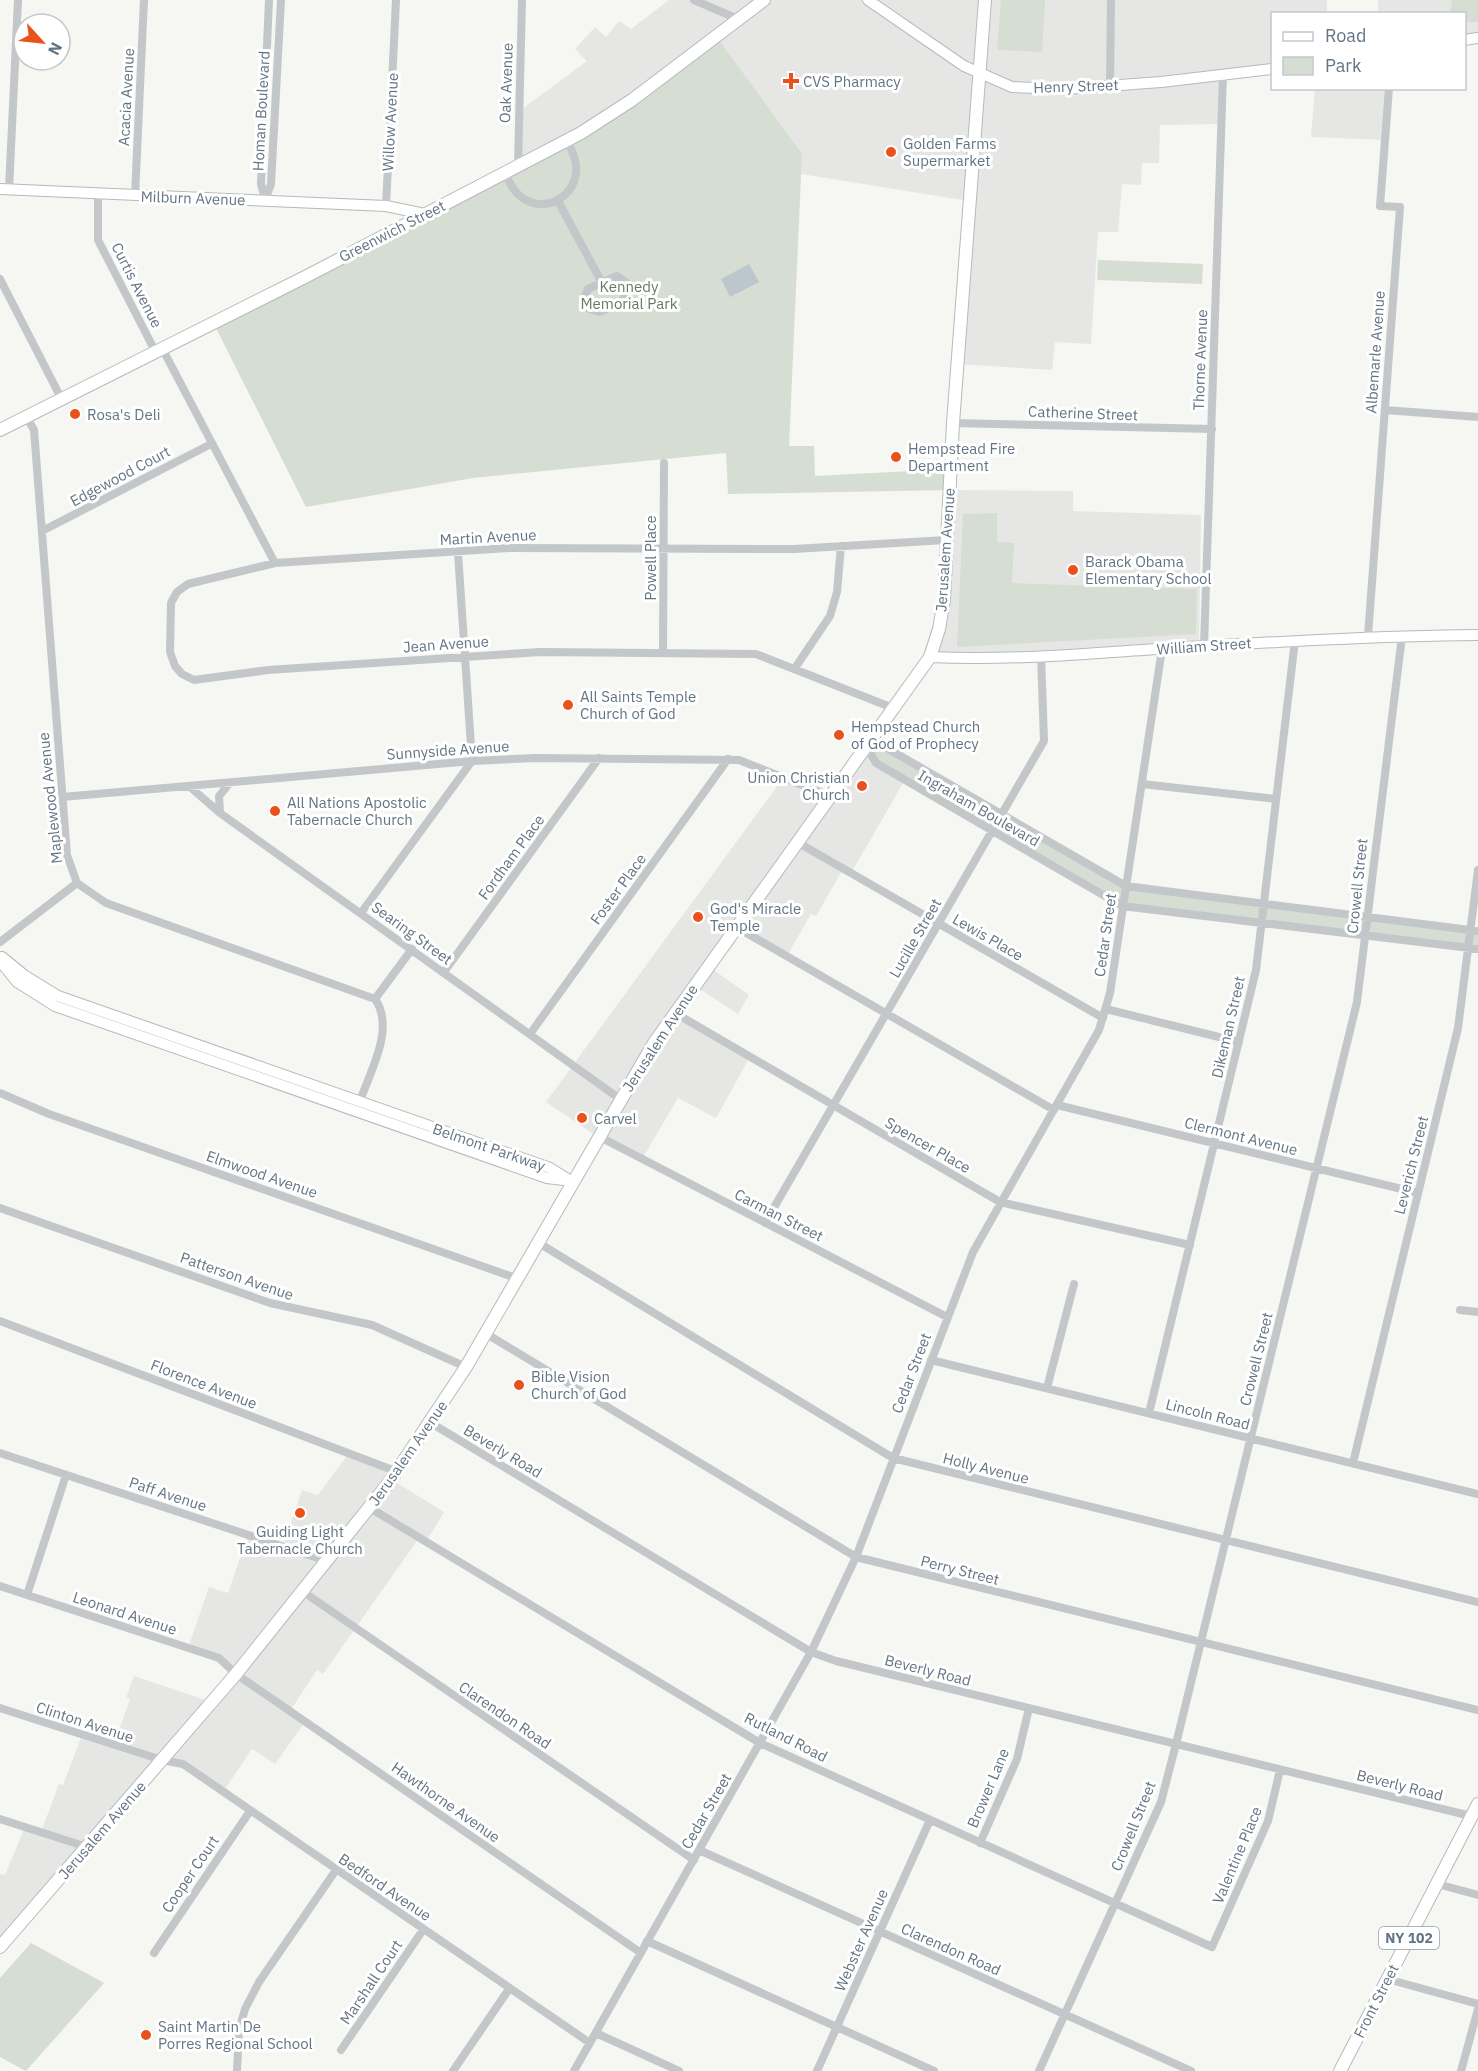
<svg xmlns="http://www.w3.org/2000/svg" width="1478" height="2071" font-family="'IBM Plex Sans',sans-serif">
<style>
.built{fill:#e6e7e5}
.green{fill:#d6ddd3}
.water{fill:#bcc7cd}
.lines{fill:none;stroke-linecap:round;stroke-linejoin:round}
.secondary-casing{stroke:#b5babf;stroke-width:12}
.primary-casing{stroke:#b6babe;stroke-width:14}
.street{stroke:#c3c7ca;stroke-width:8}
.secondary{stroke:#fff;stroke-width:10}
.primary{stroke:#fff;stroke-width:12}
.poi-dot{fill:#ea521d;stroke:#fff;stroke-width:2}
.labels{text-anchor:middle;dominant-baseline:central;stroke-width:6;stroke-linejoin:round;paint-order:stroke}
.shield{fill:#fff;stroke:#929ea9;stroke-width:1.5}
.shield-label{font-size:14px;font-weight:bold;fill:#637584}
.poi-label{font-size:15px;fill:#637584;stroke:#fff;text-anchor:start}
.street-label{font-size:15px;fill:#637584;stroke:#fff}
.park-label{font-size:15px;fill:#677b62;stroke:#fff}
</style>
<rect width="100%" height="100%" fill="#f6f6f2"/>
<path class="built" d="M669,0H696L702,3L704,0H1327V13L1272,14V67L1221,73V124L1160,125L1159,163H1142L1141,185L1122,184L1118,232H1098L1091,344L1055,342L1052,370L957,364L969,201L801,174L802,154L632,100L518,166V112L587,61L575,49L595,27L606,37L619,21L631,29Z
M1378,0H1478V35L1465,37L1464,14H1378Z
M1315,89H1386L1384,140L1311,137Z
M949,490L1073,491V511L1201,515L1199,646L930,657L939,629Z
M866,746L905,780L851,873L843,869L816,916L811,914L787,956L737,927L708,966L749,995L738,1014L695,986L675,1013L750,1057L716,1118L678,1098L642,1159L598,1137L546,1102L784,777L830,796Z
M349,1453L398,1472L392,1480L444,1512L426,1542L419,1538L323,1674L317,1670L290,1711L305,1722L275,1764L252,1749L223,1792L183,1764L162,1761L0,1947V1874L5,1875L25,1827L41,1832L59,1784L63,1785L82,1735L114,1745L130,1699L126,1698L134,1676L211,1702L236,1674L219,1658L188,1648L209,1587L228,1593L248,1535L283,1546L302,1490L318,1495Z"/>
<path class="green" d="M1001,0H1045L1042,52L997,50Z
M1452,0H1478V22H1465L1464,14L1450,13Z
M716,36L802,154L789,446H814L815,476L950,469L949,490L728,494L726,453L473,478L306,507L213,322L581,133Z
M1098,260L1203,264L1202,284L1097,280Z
M997,513V542L1014,543L1012,583L1197,589L1196,634L957,647L963,514Z
M866,746L885,747L1126,886L1478,931V949L1122,906L876,763Z
M31,1943L104,1983L26,2071L0,2057V1978Z"/>
<path class="water" d="M749,264L759,282L730,297L721,279Z"/>
<g class="lines">
<defs>
<path id="secondary" d="M868,0L964,66L1012,87L1065,89L1161,82L1272,69
M1464,40L1478,38
M0,189L386,206L425,214
M930,657C1010,661 1092,653 1172,648C1274,642 1376,636 1478,635
M2,957L24,975L58,996L550,1168L569,1180
M0,961L17,982L55,1006L547,1178L572,1181"/>
<path id="primary" d="M0,430L307,276L581,133L632,100L764,0
M0,1947L236,1674L391,1480L466,1367L654,1043L930,657L939,629L944,600L953,423L985,0
M1340,2071L1478,1804"/>
</defs>
<use href="#secondary" class="secondary-casing"/>
<use href="#primary" class="primary-casing"/>
<path class="street" d="M694,0L738,19
M1110,86L1111,0
M518,166L522,0
M504,173C510,183 514,193 524,199C548,214 578,194 576,167C576,158 571,148 567,140
M9,189L18,0
M98,194V240L155,351
M135,196L144,0
M265,199L261,184L269,0
M265,200L271,184L281,0
M558,201L601,281
M386,206L396,0
M617,276L627,283C632,300 613,307 599,312L587,308L583,300L588,289Z
M0,279L61,398
M162,348L275,563
M1385,410L1478,417
M26,416L34,430L67,855L77,883L106,903L375,999C396,1029 369,1073 359,1104
M953,423L1212,429
M42,531L211,444
M1368,636L1400,207L1380,206L1389,88
M1204,646L1223,75
M663,653L664,463
M795,668L830,616L837,592L841,546
M893,708L756,654L540,652L268,670L194,680L182,674L175,666L170,652L171,603L177,592L188,584L275,563L509,548L794,549L946,540
M866,746L876,763L1122,906L1478,949
M866,746L885,747L1126,886L1478,931
M1142,784L1276,799
M189,786L220,813L620,1099
M62,797L472,761L535,758L739,760L830,796
M220,813L219,796L230,783
M797,842L1103,1018
M361,913L472,761L458,553
M736,927L1054,1110
M0,942L77,883
M444,972L599,758
M375,999L412,949
M1106,1009L1239,1042
M675,1013L1000,1202L1190,1245
M530,1034L728,759
M0,1093L49,1114L516,1278
M1057,1105L1418,1193
M598,1136L947,1317
M0,1208L270,1303L372,1325L466,1367
M765,1223L1044,741L1041,655
M537,1242L893,1458L1478,1602
M1460,1310L1478,1312
M0,1321L398,1472
M485,1333L856,1557L1478,1710
M931,1360L1478,1494
M1047,1388L1074,1284
M1149,1413L1256,970L1295,640
M431,1423L811,1652L836,1661L1471,1816
M0,1453L327,1561
M1353,1463L1458,1028L1478,870
M370,1508L760,1743L1212,1947L1268,1821L1280,1770
M0,1586L219,1658L236,1674L641,1953
M302,1591L694,1860
M27,1595L66,1475
M0,1708L162,1760L183,1764L590,2043
M0,1819L87,1847
M980,1843L1017,1759L1029,1708
M699,1850L1191,2071
M1437,1884L1478,1895
M647,1941L934,2071
M154,1953L250,1811
M1387,1979L1478,2004
M596,2033L679,2071
M341,2050L423,1930
M237,2071L239,2030L245,2009L259,1982L336,1870
M453,2071L509,1989
M574,2071L811,1652L856,1557L973,1252L1099,1030L1110,993L1162,649
M817,2071L930,1820
M1039,2071L1161,1802L1176,1744L1357,1002L1402,636
M1461,2071L1478,2009"/>
<use href="#secondary" class="secondary"/>
<use href="#primary" class="primary"/>
</g>
<g class="poi-dot">
<path d="M788 72h6v6h6v6h-6v6h-6v-6h-6v-6h6z"/>
<circle cx="891" cy="152" r="6"/>
<circle cx="75" cy="414" r="6"/>
<circle cx="896" cy="457" r="6"/>
<circle cx="1073" cy="570" r="6"/>
<circle cx="568" cy="705" r="6"/>
<circle cx="839" cy="735" r="6"/>
<circle cx="862" cy="786" r="6"/>
<circle cx="275" cy="811" r="6"/>
<circle cx="698" cy="917" r="6"/>
<circle cx="582" cy="1118" r="6"/>
<circle cx="519" cy="1385" r="6"/>
<circle cx="300" cy="1513" r="6"/>
<circle cx="146" cy="2035" r="6"/>
</g>
<g class="labels">
<rect class="shield" x="1379" y="1927" width="60" height="22" rx="4.5"/>
<g class="shield-label">
<text x="1409" y="1938">NY 102</text>
</g>
<g class="poi-label">
<text x="803" y="81">CVS Pharmacy</text>
<text x="903" y="143">Golden Farms<tspan x="903" dy="17">Supermarket</tspan></text>
<text x="87" y="414">Rosa's Deli</text>
<text x="908" y="448">Hempstead Fire<tspan x="908" dy="17">Department</tspan></text>
<text x="1085" y="561">Barack Obama<tspan x="1085" dy="17">Elementary School</tspan></text>
<text x="580" y="696">All Saints Temple<tspan x="580" dy="17">Church of God</tspan></text>
<text x="851" y="726">Hempstead Church<tspan x="851" dy="17">of God of Prophecy</tspan></text>
<text x="850" y="777" text-anchor="end">Union Christian<tspan x="850" dy="17">Church</tspan></text>
<text x="287" y="802">All Nations Apostolic<tspan x="287" dy="17">Tabernacle Church</tspan></text>
<text x="710" y="908">God's Miracle<tspan x="710" dy="17">Temple</tspan></text>
<text x="594" y="1118">Carvel</text>
<text x="531" y="1376">Bible Vision<tspan x="531" dy="17">Church of God</tspan></text>
<text x="300" y="1531" text-anchor="middle">Guiding Light<tspan x="300" dy="17">Tabernacle Church</tspan></text>
<text x="158" y="2026">Saint Martin De<tspan x="158" dy="17">Porres Regional School</tspan></text>
</g>
<g class="street-label">
<text transform="translate(506 83) rotate(-88)">Oak Avenue</text>
<text transform="translate(1076 86) rotate(-2)">Henry Street</text>
<text transform="translate(126 97) rotate(-87)">Acacia Avenue</text>
<text transform="translate(261 111) rotate(-87)">Homan Boulevard</text>
<text transform="translate(390 122) rotate(-87)">Willow Avenue</text>
<text transform="translate(193 198) rotate(2)">Milburn Avenue</text>
<text transform="translate(392 231) rotate(-27)">Greenwich Street</text>
<text transform="translate(137 285) rotate(63)">Curtis Avenue</text>
<text transform="translate(1375 352) rotate(-86)">Albemarle Avenue</text>
<text transform="translate(1200 360) rotate(-88)">Thorne Avenue</text>
<text transform="translate(1083 413) rotate(2)">Catherine Street</text>
<text transform="translate(120 476) rotate(-28)">Edgewood Court</text>
<text transform="translate(488 537) rotate(-3)">Martin Avenue</text>
<text transform="translate(945 550) rotate(-86)">Jerusalem Avenue</text>
<text transform="translate(650 558) rotate(-90)">Powell Place</text>
<text transform="translate(446 644) rotate(-4)">Jean Avenue</text>
<text transform="translate(1204 646) rotate(-4)">William Street</text>
<text transform="translate(448 750) rotate(-4)">Sunnyside Avenue</text>
<text transform="translate(50 798) rotate(-96)">Maplewood Avenue</text>
<text transform="translate(979 808) rotate(30)">Ingraham Boulevard</text>
<text transform="translate(511 857) rotate(-54)">Fordham Place</text>
<text transform="translate(1357 886) rotate(-84)">Crowell Street</text>
<text transform="translate(618 889) rotate(-54)">Foster Place</text>
<text transform="translate(412 933) rotate(36)">Searing Street</text>
<text transform="translate(1105 935) rotate(-82)">Cedar Street</text>
<text transform="translate(988 937) rotate(30)">Lewis Place</text>
<text transform="translate(915 938) rotate(-60)">Lucille Street</text>
<text transform="translate(1228 1027) rotate(-77)">Dikeman Street</text>
<text transform="translate(660 1038) rotate(-57)">Jerusalem Avenue</text>
<text transform="translate(1241 1136) rotate(14)">Clermont Avenue</text>
<text transform="translate(928 1145) rotate(30)">Spencer Place</text>
<text transform="translate(489 1147) rotate(19)">Belmont Parkway</text>
<text transform="translate(1411 1165) rotate(-76)">Leverich Street</text>
<text transform="translate(262 1174) rotate(19)">Elmwood Avenue</text>
<text transform="translate(779 1215) rotate(27)">Carman Street</text>
<text transform="translate(237 1276) rotate(19)">Patterson Avenue</text>
<text transform="translate(1256 1359) rotate(-76)">Crowell Street</text>
<text transform="translate(911 1373) rotate(-69)">Cedar Street</text>
<text transform="translate(204 1384) rotate(21)">Florence Avenue</text>
<text transform="translate(1208 1414) rotate(14)">Lincoln Road</text>
<text transform="translate(503 1451) rotate(31)">Beverly Road</text>
<text transform="translate(408 1453) rotate(-55)">Jerusalem Avenue</text>
<text transform="translate(986 1468) rotate(14)">Holly Avenue</text>
<text transform="translate(168 1494) rotate(18)">Paff Avenue</text>
<text transform="translate(960 1570) rotate(14)">Perry Street</text>
<text transform="translate(125 1613) rotate(18)">Leonard Avenue</text>
<text transform="translate(928 1670) rotate(14)">Beverly Road</text>
<text transform="translate(505 1715) rotate(34)">Clarendon Road</text>
<text transform="translate(85 1722) rotate(18)">Clinton Avenue</text>
<text transform="translate(786 1737) rotate(27)">Rutland Road</text>
<text transform="translate(1400 1785) rotate(14)">Beverly Road</text>
<text transform="translate(988 1788) rotate(-67)">Brower Lane</text>
<text transform="translate(446 1802) rotate(35)">Hawthorne Avenue</text>
<text transform="translate(706 1811) rotate(-60)">Cedar Street</text>
<text transform="translate(1133 1826) rotate(-68)">Crowell Street</text>
<text transform="translate(102 1830) rotate(-49)">Jerusalem Avenue</text>
<text transform="translate(1237 1855) rotate(-67)">Valentine Place</text>
<text transform="translate(190 1874) rotate(-56)">Cooper Court</text>
<text transform="translate(385 1887) rotate(34)">Bedford Avenue</text>
<text transform="translate(861 1940) rotate(-66)">Webster Avenue</text>
<text transform="translate(951 1949) rotate(24)">Clarendon Road</text>
<text transform="translate(371 1982) rotate(-56)">Marshall Court</text>
<text transform="translate(1376 2001) rotate(-63)">Front Street</text>
</g>
<g class="park-label">
<text x="629" y="286">Kennedy<tspan x="629" dy="17">Memorial Park</tspan></text>
</g>
</g>
<rect x="1271" y="12" width="195" height="78" fill="#ffffff" stroke="#c1c8ce" stroke-width="1.5"/>
<rect x="1283" y="32" width="30" height="9" fill="#ffffff" stroke="#c1c8ce" stroke-width="1.5"/>
<text x="1325" y="42" font-size="18" fill="#637584">Road</text>
<rect x="1283" y="57" width="30" height="18" fill="#d6ddd3" stroke="#c1c8ce" stroke-width="1.5"/>
<text x="1325" y="72" font-size="18" fill="#637584">Park</text>
<g transform="translate(42 42) rotate(117)"><circle r="28" fill="#ffffff" stroke="#c1c8ce" stroke-width="1.5"/>
<path d="M0-4.5L10 22L0 15L-10 22Z" fill="#ea521d"/>
<text y="-9" font-size="16" font-weight="bold" text-anchor="middle" fill="#637584">N</text>
</g>
</svg>
